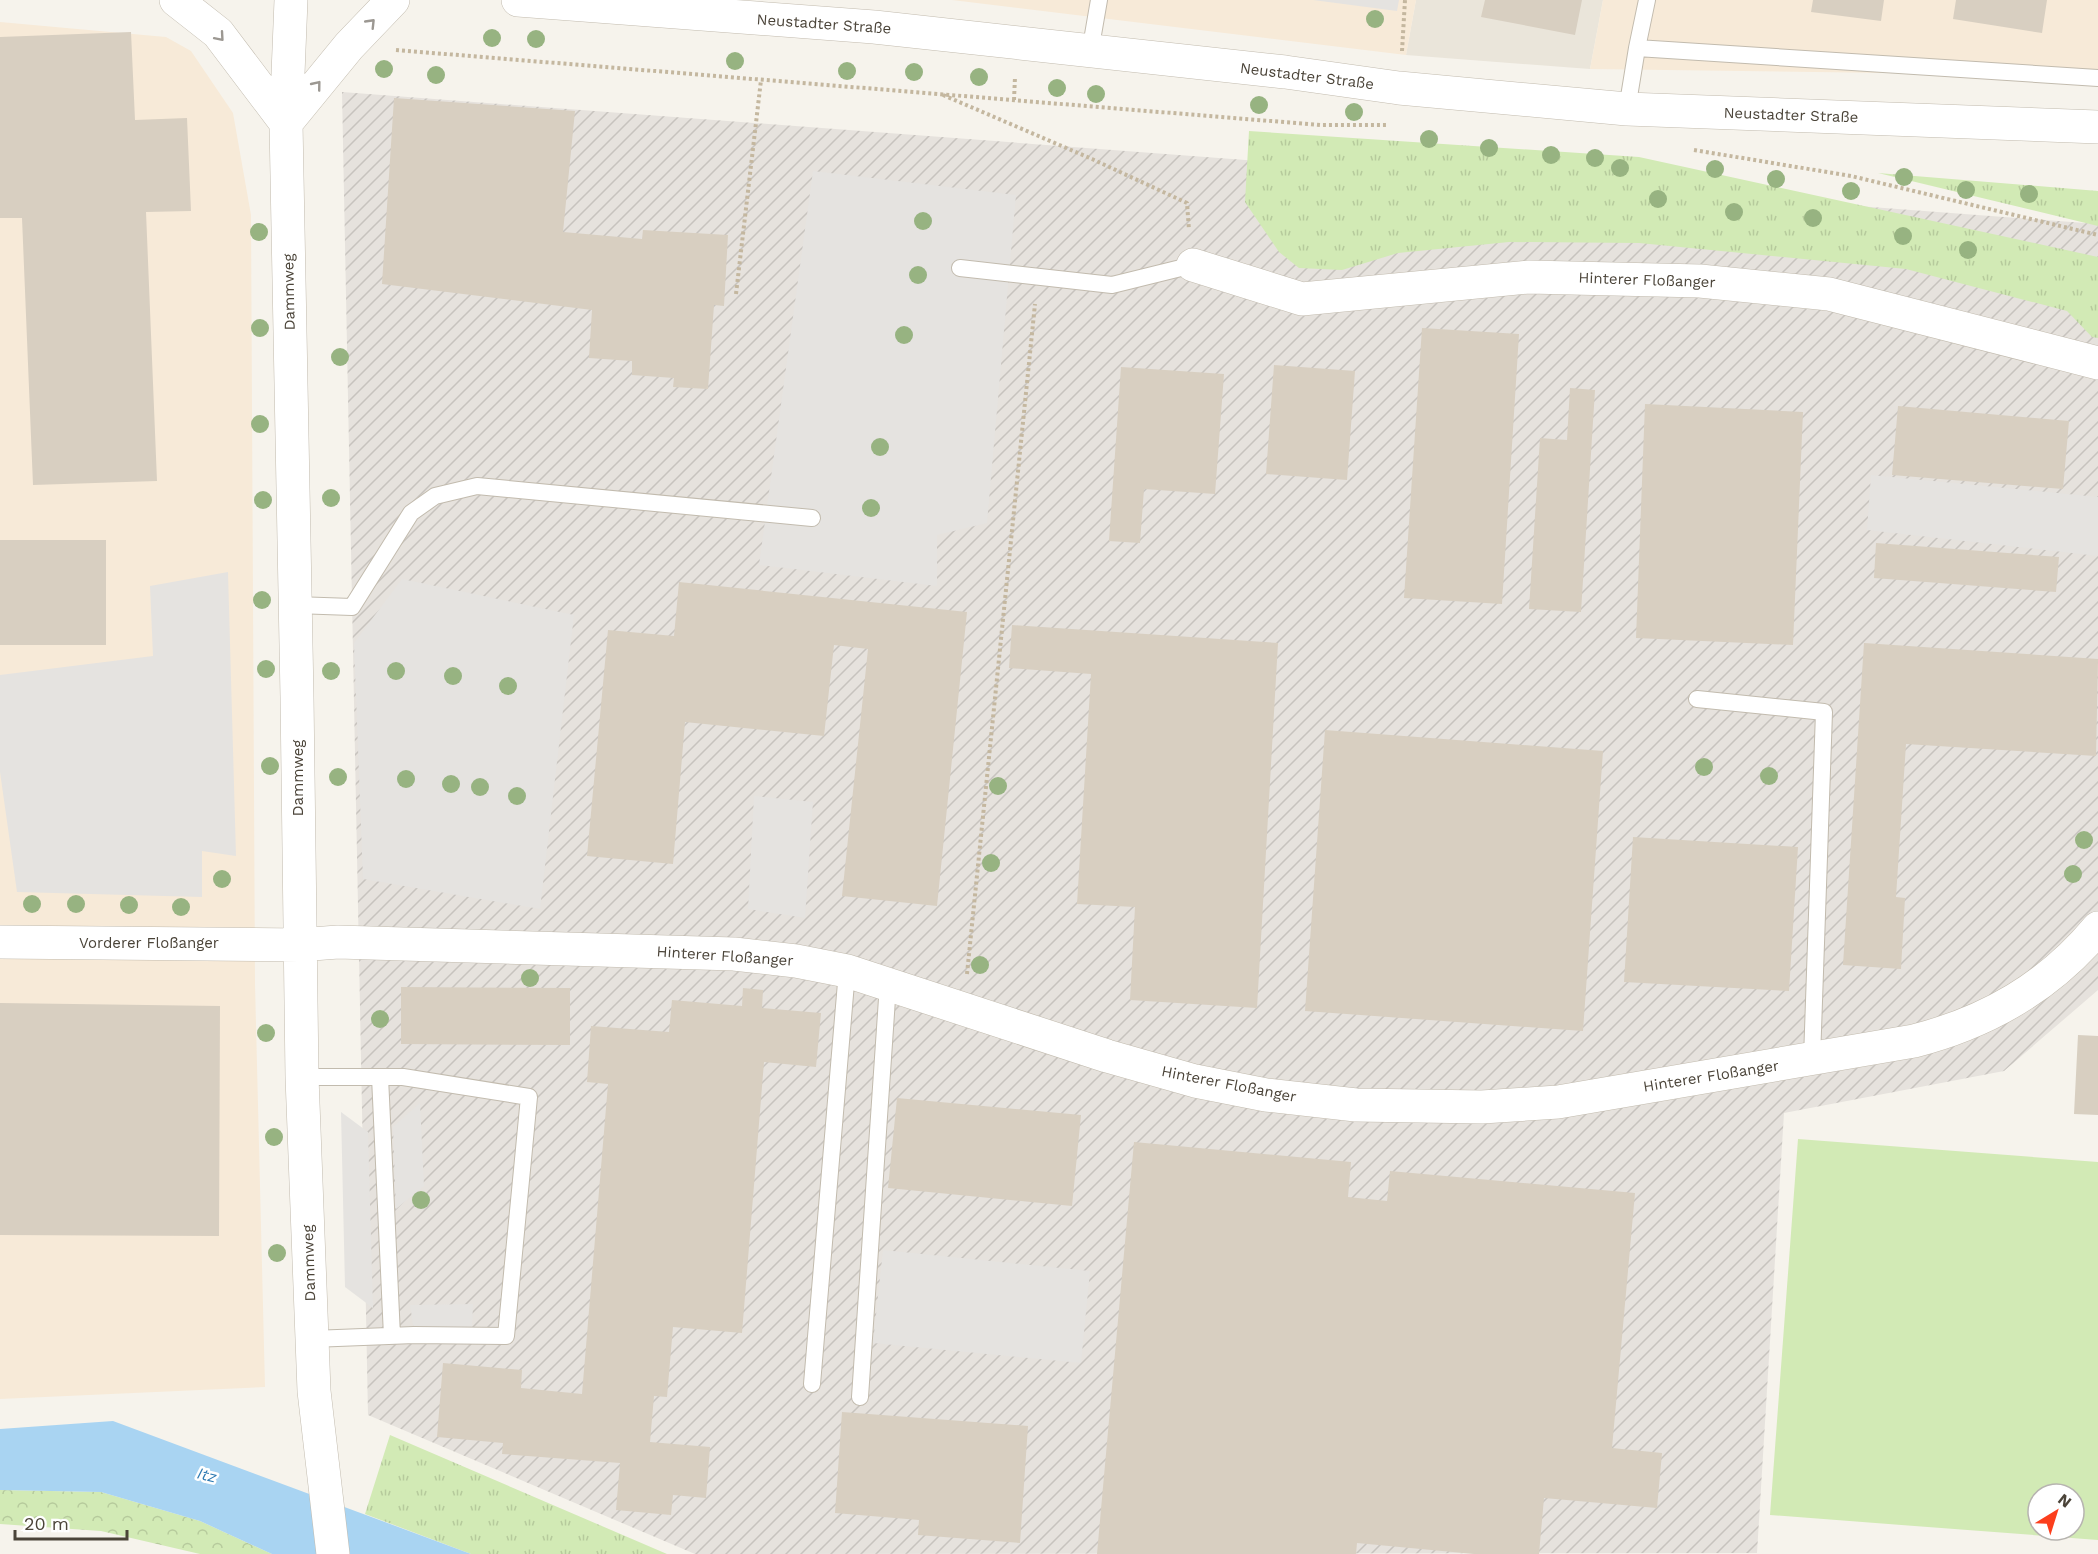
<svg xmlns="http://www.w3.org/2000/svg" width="2098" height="1554" font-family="'Work Sans',sans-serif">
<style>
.residential{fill:#eae5da}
.commercial{fill:#f7ead8}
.industrial{fill:url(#industrial-furrows)}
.grass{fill:url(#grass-tufts)}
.forest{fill:url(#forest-crowns)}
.pitch{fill:#d2eab5;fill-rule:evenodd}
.parking{fill:#e5e3e0}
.water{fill:#a9d4f2}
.building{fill:#d8cfc1}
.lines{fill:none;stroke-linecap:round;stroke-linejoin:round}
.service-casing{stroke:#c2bbae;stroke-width:18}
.minor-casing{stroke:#c2bbae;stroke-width:34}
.tertiary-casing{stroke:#c2bbae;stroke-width:34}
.path{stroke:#c4b79f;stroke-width:4;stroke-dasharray:3 3;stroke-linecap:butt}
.service{stroke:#fff;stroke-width:16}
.minor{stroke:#fff;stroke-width:33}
.tertiary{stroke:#fff;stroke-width:33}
.tree{fill:#97b381}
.oneway{stroke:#9c9892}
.labels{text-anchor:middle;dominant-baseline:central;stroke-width:5;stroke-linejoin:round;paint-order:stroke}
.street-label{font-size:15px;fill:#4b4439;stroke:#fff}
.water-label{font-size:16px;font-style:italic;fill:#2e7ab2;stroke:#fff}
</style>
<defs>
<pattern id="industrial-furrows" width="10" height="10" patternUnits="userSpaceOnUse" patternTransform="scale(1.5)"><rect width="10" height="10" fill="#e6e2dd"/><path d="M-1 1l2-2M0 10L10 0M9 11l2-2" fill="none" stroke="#c7c3be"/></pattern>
<pattern id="grass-tufts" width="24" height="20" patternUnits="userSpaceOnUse" patternTransform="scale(1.5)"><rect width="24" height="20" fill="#d2eab5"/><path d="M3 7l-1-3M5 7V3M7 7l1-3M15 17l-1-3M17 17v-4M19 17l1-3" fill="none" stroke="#b6ca9c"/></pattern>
<pattern id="forest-crowns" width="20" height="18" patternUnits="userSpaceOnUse" patternTransform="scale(1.5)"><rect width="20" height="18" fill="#d2eab5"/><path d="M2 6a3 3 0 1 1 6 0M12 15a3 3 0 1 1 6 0" fill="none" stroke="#b6ca9c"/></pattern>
</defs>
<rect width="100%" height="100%" fill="#f6f3ec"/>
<path class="residential" d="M1416,0H1603L1590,69L1406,55Z"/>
<path class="commercial" d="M952,0H1416L1406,55Z
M1603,0H2098V76L1590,69Z
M0,22L166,37L191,51L233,113L251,215L255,984L265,1387L0,1399Z"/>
<path class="industrial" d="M342,92L2098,224V990L2004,1071L1784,1113L1757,1553L695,1554L368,1415Z"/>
<path class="grass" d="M1249,131L1639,157L2098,257V338L2092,337L2067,311L1906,269L1639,243L1509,242L1398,253L1342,270L1299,268L1279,252L1245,202Z
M1878,173L2098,191V226Z
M390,1435L667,1554H471L365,1514Z"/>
<path class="forest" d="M0,1490L101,1492L200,1521L272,1554H200L101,1531L0,1524Z"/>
<path class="pitch" d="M1798,1139L2098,1162V1540L1770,1515ZM2038,1494H2074V1530H2038Z"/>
<path class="parking" d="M1313,0H1399L1397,11Z
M813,171L1016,195L987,523L937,535V586L759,565Z
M1871,475L2098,497V556L1867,530Z
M228,572L236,856L202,851V897L17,892L0,772V675L153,656L150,586Z
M402,579L574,615L540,909L363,879L354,643Z
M754,796L813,802L805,918L748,909Z
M420,1103L424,1186L396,1209L393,1127Z
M341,1112L368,1132L373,1308L345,1287Z
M883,1250L1090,1271L1081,1363L873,1343Z
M473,1304L472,1330L414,1331L410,1305Z"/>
<path class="water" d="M113,1421L471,1554H272L200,1521L101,1492L0,1490V1429Z"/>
<path class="building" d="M1485,0H1582L1575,35L1481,17Z
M1813,0H1884L1881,21L1811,12Z
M1956,0H2047L2042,33L1953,19Z
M131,32L135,120L187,118L191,211L146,212L157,481L33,485L22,218H0V37Z
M394,98L575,111L563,232L642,239L643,230L728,235L724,306L714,305L708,389L673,387L674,378L632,375V361L589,358L592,310L382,284Z
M1422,328L1519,334L1502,604L1404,598Z
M1274,365L1355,371L1347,480L1266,474Z
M1121,367L1224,374L1215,494L1144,489L1140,543L1109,541Z
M1570,388L1595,390L1581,612L1529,609L1540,438L1567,440Z
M1645,404L1803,412L1793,645L1636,638Z
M1898,406L2069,421L2063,489L1892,475Z
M0,540H106V645H0Z
M1876,543L2059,557L2056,592L1874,578Z
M679,582L967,612L937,906L842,896L868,649L834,645L824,736L685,722L673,864L587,856L608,630L674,636Z
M1012,625L1278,643L1257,1008L1130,1000L1135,907L1077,904L1091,674L1009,668Z
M1864,643L2098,659L2096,756L1906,744L1896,897L1905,898L1901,969L1843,965Z
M1325,730L1603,751L1583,1031L1305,1011Z
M1633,837L1798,847L1789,991L1624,982Z
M401,987L570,988V1045L401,1044Z
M743,988L763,990L762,1008L821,1013L816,1067L764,1062L742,1333L673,1327L667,1397L654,1396L650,1442L710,1447L706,1498L673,1495L671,1515L616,1510L620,1463L502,1454L503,1443L437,1437L443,1363L522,1370L521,1388L582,1394L608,1084L587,1082L591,1026L669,1032L672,1000L742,1006Z
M0,1003L220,1006L219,1236L0,1235Z
M2078,1035L2098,1036V1115L2074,1114Z
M897,1098L1081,1115L1072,1206L888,1188Z
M1134,1142L1351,1162L1348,1197L1387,1201L1390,1171L1635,1193L1612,1448L1662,1453L1657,1508L1544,1498L1539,1554H1474L1357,1543L1356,1554H1097Z
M842,1412L1028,1426L1020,1543L918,1535L919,1520L835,1513Z"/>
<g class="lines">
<defs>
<path id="service" d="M1637,48L1647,0
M1090,52L1099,0
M1627,109L1637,48L2098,78
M960,268L1112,285L1193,265
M295,605L352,607L411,513L435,496L477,486L812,518
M1697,699L1824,712L1812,1059
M302,1077H403L529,1097L506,1336L414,1335L312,1339
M380,1077L392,1336
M812,1384L847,971
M860,1397L888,984"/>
<path id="minor" d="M176,0L218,33L286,123
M291,0L286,123L297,697L302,1077L314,1391L333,1554
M286,123L349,46L393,0
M1193,265L1302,299L1529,277L1700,281L1829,294L2098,363
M0,942L299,945L338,942L734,954L796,961L847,971L1107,1056L1195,1081L1266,1095L1356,1105L1482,1107L1558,1102L1914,1041C1988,1022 2049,987 2098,928"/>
<path id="tertiary" d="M518,0L874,27L1285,72L1399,88L1627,109L2098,127"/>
</defs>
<use href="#service" class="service-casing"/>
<use href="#minor" class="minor-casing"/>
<use href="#tertiary" class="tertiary-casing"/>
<path class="path" d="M396,50L1320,125H1388
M1402,51L1405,0
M943,95L1092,159L1187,203L1189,230
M1014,100L1015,77
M1694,150L1851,176L2098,235
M736,294L761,80
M967,974L1035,304"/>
<use href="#service" class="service"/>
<use href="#minor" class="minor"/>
<use href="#tertiary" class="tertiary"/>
</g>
<g class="tree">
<circle cx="1375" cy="19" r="9"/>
<circle cx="492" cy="38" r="9"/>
<circle cx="536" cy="39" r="9"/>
<circle cx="735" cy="61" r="9"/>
<circle cx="384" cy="69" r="9"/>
<circle cx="847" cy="71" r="9"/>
<circle cx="914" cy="72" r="9"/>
<circle cx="436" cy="75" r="9"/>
<circle cx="979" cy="77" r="9"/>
<circle cx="1057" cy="88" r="9"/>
<circle cx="1096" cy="94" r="9"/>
<circle cx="1259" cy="105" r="9"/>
<circle cx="1354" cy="112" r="9"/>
<circle cx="1429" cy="139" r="9"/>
<circle cx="1489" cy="148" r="9"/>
<circle cx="1551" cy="155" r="9"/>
<circle cx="1595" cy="158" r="9"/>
<circle cx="1620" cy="168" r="9"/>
<circle cx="1715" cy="169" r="9"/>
<circle cx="1904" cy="177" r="9"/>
<circle cx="1776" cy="179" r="9"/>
<circle cx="1966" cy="190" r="9"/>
<circle cx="1851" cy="191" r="9"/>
<circle cx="2029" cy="194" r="9"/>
<circle cx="1658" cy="199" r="9"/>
<circle cx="1734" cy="212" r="9"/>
<circle cx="1813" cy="218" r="9"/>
<circle cx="923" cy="221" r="9"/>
<circle cx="259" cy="232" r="9"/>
<circle cx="1903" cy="236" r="9"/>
<circle cx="1968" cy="250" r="9"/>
<circle cx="918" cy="275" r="9"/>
<circle cx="260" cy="328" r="9"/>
<circle cx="904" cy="335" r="9"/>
<circle cx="340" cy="357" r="9"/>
<circle cx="260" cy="424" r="9"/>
<circle cx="880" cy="447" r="9"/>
<circle cx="331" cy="498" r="9"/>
<circle cx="263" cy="500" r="9"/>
<circle cx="871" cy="508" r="9"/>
<circle cx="262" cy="600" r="9"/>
<circle cx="266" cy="669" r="9"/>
<circle cx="331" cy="671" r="9"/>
<circle cx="396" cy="671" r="9"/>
<circle cx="453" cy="676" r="9"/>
<circle cx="508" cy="686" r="9"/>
<circle cx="270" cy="766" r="9"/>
<circle cx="1704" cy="767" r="9"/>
<circle cx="1769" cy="776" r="9"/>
<circle cx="338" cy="777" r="9"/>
<circle cx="406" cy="779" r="9"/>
<circle cx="451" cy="784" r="9"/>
<circle cx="998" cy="786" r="9"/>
<circle cx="480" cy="787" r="9"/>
<circle cx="517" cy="796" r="9"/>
<circle cx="2084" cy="840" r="9"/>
<circle cx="991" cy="863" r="9"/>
<circle cx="2073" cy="874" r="9"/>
<circle cx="222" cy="879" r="9"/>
<circle cx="32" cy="904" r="9"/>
<circle cx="76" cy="904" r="9"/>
<circle cx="129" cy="905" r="9"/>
<circle cx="181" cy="907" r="9"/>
<circle cx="980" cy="965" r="9"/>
<circle cx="530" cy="978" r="9"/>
<circle cx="380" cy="1019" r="9"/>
<circle cx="266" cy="1033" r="9"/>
<circle cx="274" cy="1137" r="9"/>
<circle cx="421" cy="1200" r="9"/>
<circle cx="277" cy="1253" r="9"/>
</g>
<defs><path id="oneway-chevron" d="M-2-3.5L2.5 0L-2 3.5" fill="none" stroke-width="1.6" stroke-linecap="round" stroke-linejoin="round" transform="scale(1.5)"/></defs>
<g class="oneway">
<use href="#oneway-chevron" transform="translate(371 23) rotate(-46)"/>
<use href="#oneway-chevron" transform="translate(220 37) rotate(49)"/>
<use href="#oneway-chevron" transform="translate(317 85) rotate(-51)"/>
</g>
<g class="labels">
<g class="street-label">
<text transform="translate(824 24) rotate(4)">Neustadter Straße</text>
<text transform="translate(1307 76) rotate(7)">Neustadter Straße</text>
<text transform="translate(1791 115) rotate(2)">Neustadter Straße</text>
<text transform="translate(1647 280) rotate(2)">Hinterer Floßanger</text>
<text transform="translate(289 292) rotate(-91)">Dammweg</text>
<text transform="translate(298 778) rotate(-90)">Dammweg</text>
<text x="149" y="943">Vorderer Floßanger</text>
<text transform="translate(725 956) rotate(4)">Hinterer Floßanger</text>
<text transform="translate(1711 1076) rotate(-9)">Hinterer Floßanger</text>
<text transform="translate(1229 1084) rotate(11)">Hinterer Floßanger</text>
<text transform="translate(309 1263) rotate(-92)">Dammweg</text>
</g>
<g class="water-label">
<text transform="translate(207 1475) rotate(14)">Itz</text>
</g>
</g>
<g transform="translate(2056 1512) rotate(38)"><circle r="28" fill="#ffffff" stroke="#b7b4b0" stroke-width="1.5"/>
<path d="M0-4.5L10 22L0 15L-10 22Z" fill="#fc3f1d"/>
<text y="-9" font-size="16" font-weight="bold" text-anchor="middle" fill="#4b4439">N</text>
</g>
<path d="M15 1530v9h112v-9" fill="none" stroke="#4b4439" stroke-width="3"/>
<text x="24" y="1530" font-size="18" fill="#4b4439" stroke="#ffffff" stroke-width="4.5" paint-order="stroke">20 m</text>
</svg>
